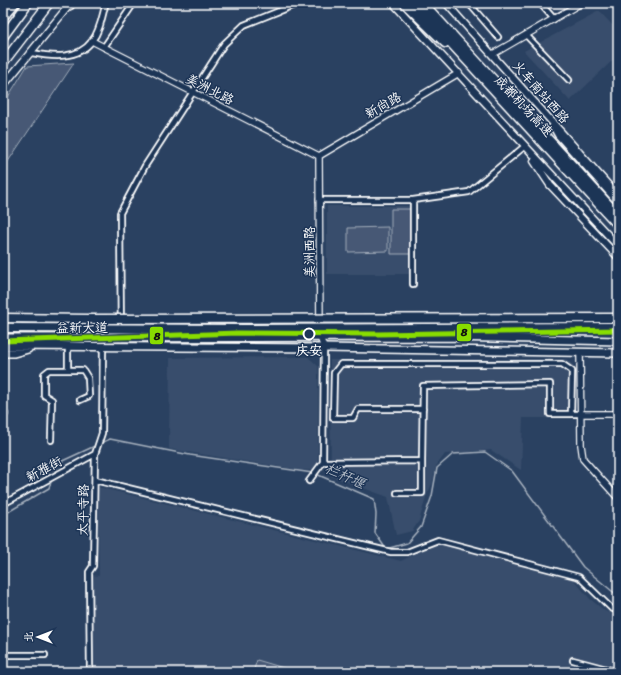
<svg xmlns="http://www.w3.org/2000/svg" width="621" height="675" font-family="Sriracha,'LXGW WenKai TC',sans-serif">
<style>
.built{fill:#394e6c}
.green{fill:#465975;stroke:#a2acba}
.lines{fill:none;stroke-linecap:round;stroke-linejoin:round}
.stream{stroke:#a7b1be;stroke-width:1.5}
.minor-casing{stroke:#fff;stroke-width:8}
.tertiary-casing{stroke:#fff;stroke-width:8}
.secondary-casing{stroke:#fff;stroke-width:9}
.primary-casing{stroke:#fff;stroke-width:10}
.trunk-casing{stroke:#fff;stroke-width:11}
.motorway-casing{stroke:#fff;stroke-width:11}
.minor{stroke:#1d3557;stroke-width:4.5}
.tertiary{stroke:#1d3557;stroke-width:5.5}
.secondary{stroke:#1d3557;stroke-width:6}
.primary{stroke:#1d3557;stroke-width:7}
.trunk{stroke:#1d3557;stroke-width:8}
.motorway{stroke:#1d3557;stroke-width:8}
.motorway-bridge-casing{stroke:#fff;stroke-width:11;stroke-linecap:butt}
.motorway-bridge{stroke:#1d3557;stroke-width:8}
.metro-1-casing{stroke:#1d3557;stroke-width:8}
.metro-1{stroke:#8d0;stroke-width:5}
.stop-dot{fill:#1d3557;stroke:#fff;stroke-width:2}
.labels{text-anchor:middle;dominant-baseline:central;stroke-width:3;stroke-linejoin:round;paint-order:stroke}
.street-label{font-size:13px;fill:#fff;stroke:#1d3557}
.stop-label{font-size:13px;font-weight:bold;fill:#fff;stroke:#1d3557}
.water-label{font-size:14px;font-style:italic;fill:#b6bec8;stroke:#1d3557}
.line-badge{stroke:#1d3557;stroke-width:1.5}
.pale-badge-label{font-size:11px;text-anchor:middle;font-weight:bold;fill:#111}
</style>
<rect width="100%" height="100%" fill="#2a4161"/>
<filter id="ink" filterUnits="userSpaceOnUse"><feTurbulence type="fractalNoise" baseFrequency=".025" numOctaves="2"/><feDisplacementMap in="SourceGraphic" scale="8" xChannelSelector="R" yChannelSelector="G"/><feConvolveMatrix kernelMatrix="1 2 1 2 8 2 1 2 1" color-interpolation-filters="sRGB"/></filter>
<g filter="url(#ink)">
<path class="built" d="M599,11L618,31V55L570,101L524,51Z
M327,206H412V274H327Z
M308,357L318,366V464L313,470H300L169,449L170,358Z
M566,359L575,367V418H523L521,470L491,450L445,454L436,466L432,484L427,494L419,521L412,531L396,535L388,497L331,476L330,360Z
M98,487L401,561L437,543L573,579L590,599L605,611L618,616V672H93L91,575L99,576Z"/>
<path class="green" d="M74,63L3,169V105L27,66Z
M391,209H411V254H391Z
M388,227V251L348,252V228Z
M257,660L297,672H253Z"/>
<g class="lines">
<path class="stream" d="M101,443L110,439L190,455L313,473
M54,474L58,463L97,445
M316,474L374,499L376,514L375,533L386,549L407,543L421,527L432,496L437,468L453,454L485,452L512,471L583,567L618,596
M3,515L49,488L52,479"/>
<defs>
<path id="minor" d="M468,3L473,8L478,3
M540,3L554,19
M473,8L498,37
M526,35L569,80
M104,47L134,3
M32,53C52,57 78,60 92,41C100,31 102,17 105,6L104,3
M319,200H413L469,192L525,146
M413,284V200
M121,339L120,213L145,166L224,44L244,25L299,3
M68,347V370H83L88,378L89,396L80,400
M423,409H358L353,418H333L334,373L341,364H562L572,371L571,414
M3,414H5
M51,440L52,400L44,395V374L49,370H68
M422,461L423,386L550,384V414H581
M323,462L422,461V493H397
M95,480L391,552H407L438,540L579,577L611,608L618,611
M309,481L323,462L324,348
M3,504L95,454
M3,655H45
M573,660L618,672
M90,672L89,572L93,566L95,454L102,433L103,347"/>
<path id="tertiary" d="M92,41L319,156
M493,54L581,3
M319,156L320,337L324,348
M319,156L459,73
M580,352L581,445L583,459L618,498
M581,414H618"/>
<path id="secondary" d="M393,3L618,246
M446,3L618,196
M3,4L4,3
M3,86L71,3
M553,126L558,135L618,202
M534,161L550,185L618,257"/>
<path id="primary" d="M3,338L449,337L618,341
M3,346L324,348L618,353
M3,353H14L28,349"/>
<path id="trunk" d="M3,37L28,3
M3,63L49,3"/>
<path id="motorway" d="M404,3L445,43
M414,3L618,225
M423,3L618,215
M70,5L71,3
M3,17L15,3"/>
</defs>
<use href="#minor" class="minor-casing"/>
<use href="#tertiary" class="tertiary-casing"/>
<use href="#secondary" class="secondary-casing"/>
<use href="#primary" class="primary-casing"/>
<use href="#trunk" class="trunk-casing"/>
<use href="#motorway" class="motorway-casing"/>
<use href="#minor" class="minor"/>
<use href="#tertiary" class="tertiary"/>
<use href="#secondary" class="secondary"/>
<use href="#primary" class="primary"/>
<use href="#trunk" class="trunk"/>
<use href="#motorway" class="motorway"/>
<defs>
<path id="motorway-bridge" d="M3,318L89,319L618,318
M3,328L248,329L618,327"/>
</defs>
<use href="#motorway-bridge" class="motorway-bridge-casing"/>
<use href="#motorway-bridge" class="motorway-bridge"/>
<defs>
<path id="metro-1" d="M3,341L238,333L378,334L618,330"/>
</defs>
<use href="#metro-1" class="metro-1-casing"/>
<use href="#metro-1" class="metro-1"/>
</g>
</g>
<circle class="stop-dot" cx="309" cy="334" r="5.5"/>
<g class="labels">
<g class="street-label">
<text transform="translate(210 89) rotate(27)">美洲北路</text>
<text transform="translate(541 92) rotate(49)">火车南站西路</text>
<text transform="translate(383 105) rotate(-30)">新尚路</text>
<text transform="translate(524 106) rotate(47)">成都机场高速</text>
<text transform="translate(309 252) rotate(-90)">美洲西路</text>
<text x="82" y="327">益新大道</text>
<text transform="translate(44 469) rotate(-28)">新雅街</text>
<text transform="translate(83 510) rotate(-89)">太平寺路</text>
</g>
<g class="stop-label">
<text x="309" y="350">庆安</text>
</g>
<g class="water-label">
<text transform="translate(345 476) rotate(24)">栏杆堰</text>
</g>
</g>
<g class="line-badge">
<rect x="456" y="323" width="16" height="19" rx="4" fill="#8d0"/>
<rect x="149" y="326" width="15" height="19" rx="4" fill="#8d0"/>
</g>
<g class="pale-badge-label">
<text x="464" y="336">8</text>
<text x="157" y="340">8</text>
</g>
<rect width="621" height="675" fill="none" stroke="#1d3557" stroke-width="16"/>
<rect x="8" y="8" width="605" height="659" fill="none" stroke="#fff" stroke-width="1.5" filter="url(#ink)"/>
<g transform="translate(38 637) rotate(270)" stroke="#1d3557" stroke-width="3" paint-order="stroke">
<path d="M0-3L7 15L0 10L-7 15Z" fill="#ffffff"/>
<text y="-6" font-size="11" font-weight="bold" text-anchor="middle" fill="#ffffff">北</text>
</g>
</svg>
